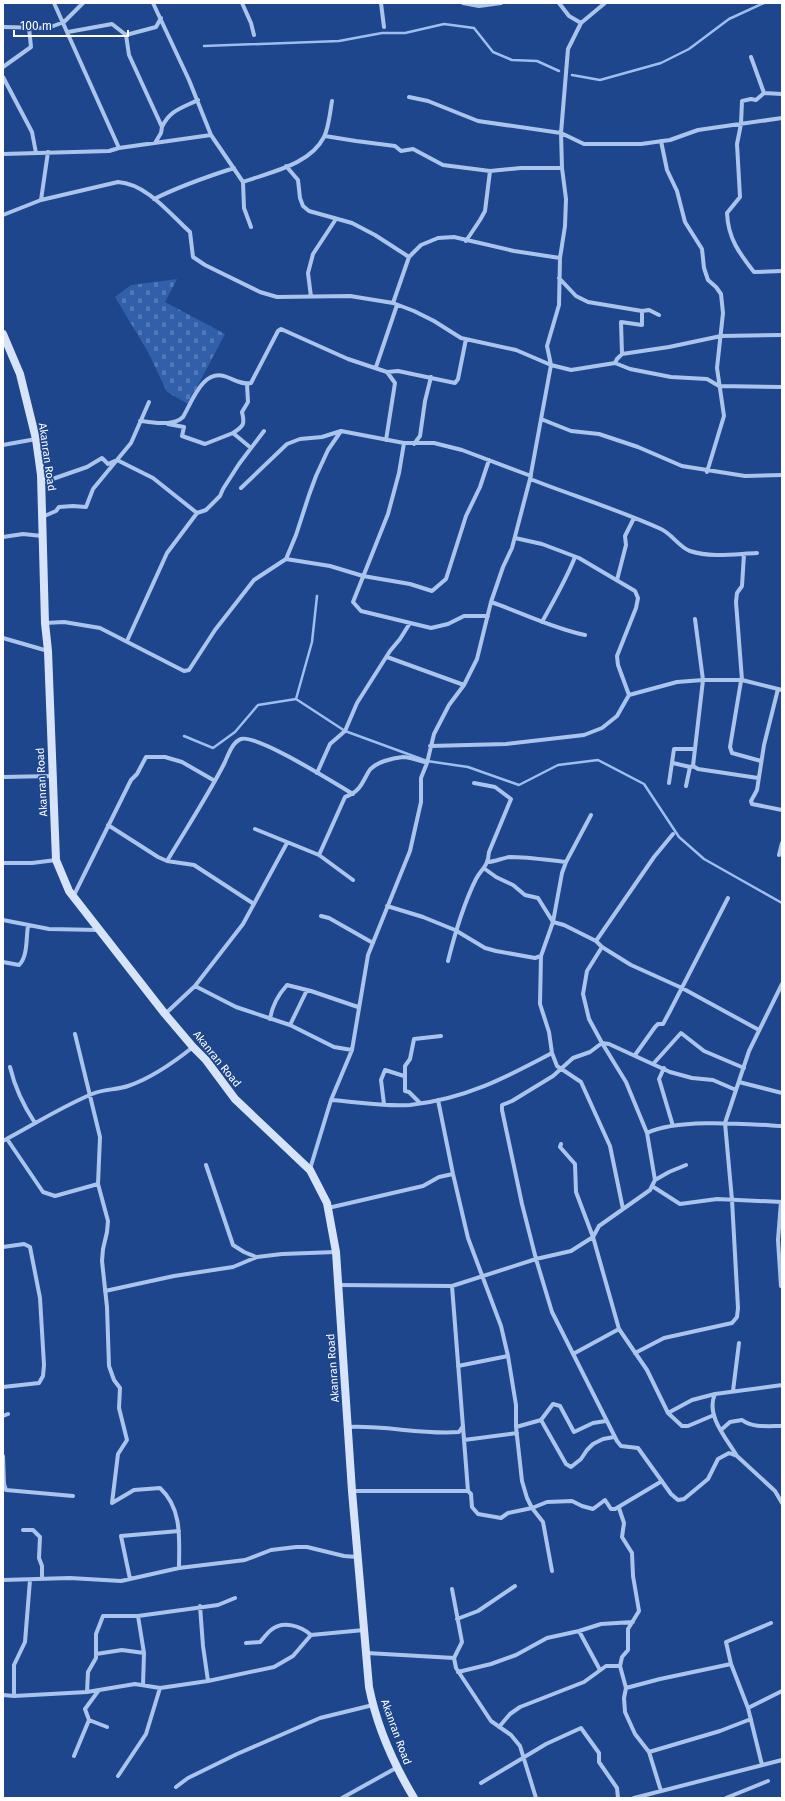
<svg xmlns="http://www.w3.org/2000/svg" width="785" height="1801" font-family="'Fira Sans',sans-serif">
<style>
.cemetery{fill:url(#cemetery-stones)}
.lines{fill:none;stroke-linecap:round;stroke-linejoin:round}
.stream{stroke:#9ebeee;stroke-width:2.5}
.minor{stroke:#abc4ec;stroke-width:4}
.secondary{stroke:#d7e3f9;stroke-width:8}
.labels{text-anchor:middle;dominant-baseline:central;stroke-width:3.5;stroke-linejoin:round;paint-order:stroke}
.street-label{font-size:11px;fill:#fff;stroke:#1e468c}
</style>
<defs>
<pattern id="cemetery-stones" width="16" height="16" patternUnits="userSpaceOnUse"><rect width="16" height="16" fill="#315faa"/><path d="M2 7V4a2 2 0 0 1 4 0v3zM10 15v-3a2 2 0 0 1 4 0v3z" fill="#5077b7"/></pattern>
</defs>
<rect width="100%" height="100%" fill="#1e468c"/>
<path class="cemetery" d="M177,279L165,302L225,334L188,404L167,392L148,352L115,297L131,285Z"/>
<g class="lines">
<path class="stream" d="M204,46L339,41L382,33H405L444,24L474,28L493,52L512,60L537,61L559,71
M572,75L600,80L661,63L689,49L729,19L764,3
M296,699L312,642L317,596
M184,736L213,748L235,732L258,705L296,699L345,731L427,761L468,767L519,785L558,765L598,760L644,784L679,837L704,859L782,903"/>
<path class="minor" d="M54,3L119,148
M153,3L189,80L211,135L243,182L244,208L251,227
M242,3L251,23L254,35
M381,3L384,27
M463,3L479,6L501,3
M559,3L569,16L581,23
M3,27L48,28L64,22L83,3
M68,32L112,24L126,35L156,27L161,18
M126,35L129,55L162,127L161,133L155,143
M751,57L764,93L756,100L751,99L742,101L741,124L737,144L740,197L727,213C728,238 739,253 754,272L782,271
M3,67L31,47L29,28
M3,77L32,132L36,153
M764,93L782,94
M409,97L428,101L478,121L561,133L584,144H641L670,140L698,130L782,118
M162,127C170,110 182,108 198,100
M325,136L356,141L395,146L401,151L413,149L443,165L490,171L521,168H562
M661,141L667,170L677,191L685,222L702,249L704,268L708,280L716,287L721,294L723,313L717,368L724,416L707,472
M3,154L109,151L119,148L211,135
M286,166L298,180L300,198L303,206L309,211L352,223L375,235L409,257
M243,182C270,172 310,165 324,137C329,127 330,112 332,101
M154,199C180,186 206,177 234,168
M41,200L48,152
M3,215L41,200L118,182C147,184 170,214 190,232L193,257L205,265L260,292L277,297L350,296L393,303L414,311L434,321L461,338L516,350L551,365L571,370L615,363L630,369L671,377L707,379L719,386L782,387
M466,241L480,220L485,211L490,171
M559,278L576,296L588,302L642,311L649,310L659,315
M311,297L308,273L313,254L336,219
M393,303L409,257L421,245L438,238L454,237L514,251L560,258
M622,354L621,322L642,325V311
M615,363L617,359L622,354L669,347L721,336L782,335
M376,367L397,305
M541,419L571,431L599,434L638,447L682,466L745,476L782,475
M140,421C154,422 173,427 183,417C192,402 203,367 227,377C235,380 242,385 251,383L278,331L281,329L348,359L387,372L398,371L455,383L458,379L466,339
M168,424L184,427L182,436L205,444L233,433L251,448
M233,433C244,426 245,424 242,412L248,402L247,384
M386,440L395,383L387,372
M404,443L399,473L388,514L353,602L361,611L431,628L448,624L464,616H488
M414,444L420,436L425,401L431,377
M3,445L36,439
M530,479C574,496 619,510 661,529C672,534 679,547 690,551C712,558 734,554 757,553
M41,483L87,467L102,458L108,464L117,460L153,478L197,513
M241,488L287,444L300,439L322,437L341,431
M42,517L56,511L59,507L73,506L86,507L93,489L131,443L149,402
M3,537L23,534L42,536
M515,538L542,544L579,558L635,591L638,598L636,608L617,656L618,665L629,695
M286,559L330,566L363,576L410,584L432,591L446,579L466,516L480,487L489,460
M617,580L626,545L625,536L634,518
M491,602C523,613 552,628 585,635
M542,622C554,600 566,580 575,557
M45,623L64,622L100,628L184,671L189,670L215,630L254,580L286,559L296,535L309,495L316,476L328,450L341,431L404,443H434L462,450L531,476
M3,638L48,651
M127,641L167,553L197,513L206,510L220,496L223,489L239,464L264,431
M387,657L464,685
M742,680L736,602L737,593L742,586L744,554
M741,681L730,747L732,753L761,761
M778,689L764,745L757,790L751,801L752,804L782,810
M430,746L506,744L584,735L602,728L617,716L629,695L677,682L703,680H742L782,690
M673,763L690,767
M693,766L698,769L758,778
M317,773L330,744L345,731L357,703L390,651L400,639L410,623
M3,777L52,776
M669,783L674,749H694
M686,786L690,767L693,766L703,680L695,619
M591,815L566,862L562,873L553,922L541,956L540,1004L549,1032L552,1053L557,1066L581,1082L610,1146L623,1209
M108,825L158,857L167,861L194,865L254,904
M255,829L319,855L353,880
M319,855L345,797C360,792 362,783 369,771C375,762 393,758 403,757C410,757 420,761 427,763
M779,855L782,843
M167,861C186,829 207,797 224,764C228,756 232,742 241,739C257,734 336,784 353,794
M489,862C496,861 503,858 510,857C528,857 547,860 566,862
M3,863H32L56,860
M485,869L496,877L513,885L525,895L538,898L553,922L564,925L596,941L602,947L631,965L682,988L759,1030
M73,897L131,780L137,774L146,757H165L182,762L215,781
M387,906L423,917L455,930L485,948L496,951L535,958L541,956
M321,916L329,918L373,943
M3,920L49,929L99,930
M596,941L654,857L673,834
M448,961C455,933 463,905 476,879C482,868 488,867 489,852L511,799L495,787L474,783
M3,962L19,965C28,957 26,937 28,926
M195,986L236,1007L290,1025L334,1047L352,1050
M165,1014L195,986L243,924L287,843
M270,1019C272,1006 278,995 287,985L311,991L358,1007
M290,1025L307,990
M75,1034L100,1137L98,1184L108,1221L107,1232L103,1249L102,1261L107,1307L109,1366L114,1380L120,1388L119,1408L127,1440L118,1454L112,1503
M635,1055L655,1027L658,1024H663L670,1011L728,898
M654,1063L681,1033L704,1051L744,1068
M10,1067C15,1088 23,1105 35,1123
M664,1068L659,1079L673,1126
M739,1082L782,1093
M736,1090L713,1080L692,1078L670,1072L609,1044L602,1043L590,1052L573,1058L553,1076L512,1101L502,1105V1110L522,1204L536,1259L552,1312L617,1441L621,1446L638,1448L671,1494L678,1500L684,1499L708,1479L718,1459L729,1453L737,1456L775,1491L782,1503
M331,1100C357,1102 385,1107 410,1105C465,1099 505,1078 552,1053
M438,1100L453,1174L468,1238L501,1326L508,1356L516,1405V1427L522,1481L527,1498L532,1508L543,1522L552,1571
M420,1103L409,1092L405,1091V1066L410,1059L414,1039L441,1036
M384,1104L381,1080L385,1070L404,1076
M647,1133C677,1118 747,1124 782,1126
M7,1139L43,1192L55,1196L98,1184
M3,1141C33,1125 61,1107 92,1094C103,1089 116,1090 128,1086C152,1078 173,1063 193,1047
M561,1144L560,1147L575,1164L576,1192L593,1237L619,1329L647,1370L668,1413L682,1426H688L714,1415
M206,1165L233,1245L244,1252L256,1257
M310,1169L331,1100L352,1050L368,955L410,851L421,802V778L427,763L434,734L449,705L464,685L477,659L491,602L503,567L512,548L530,479L551,365L547,346L559,305L560,258L565,226L566,199L562,168L561,133L568,49L581,23L605,3
M655,1180L669,1172L686,1165
M652,1186L680,1204L717,1199L782,1202
M781,1202L778,1240L781,1286
M328,1208L423,1186L439,1177L453,1174
M3,1247L24,1244L30,1247L40,1298L44,1365L43,1376L39,1383L3,1387
M338,1285L452,1286L536,1259L571,1251L593,1237L599,1226L650,1190L655,1180L647,1133L626,1082L602,1043L589,1019L583,994L587,971L602,947
M452,1286L468,1491
M105,1291L174,1276L233,1267L257,1257L282,1254L336,1252
M635,1353L664,1338L732,1323L737,1317L738,1308L732,1200L725,1123L749,1051L782,984
M573,1354L619,1329
M458,1366L508,1356
M733,1391L739,1343
M715,1394C705,1415 727,1439 737,1456
M668,1413L692,1400L715,1394L782,1385
M3,1416L8,1414
M541,1420L566,1464L571,1467L581,1459L587,1450L593,1444L603,1439L614,1437
M348,1427C385,1425 422,1435 459,1432L463,1426
M516,1427L541,1420L553,1404L560,1406L574,1432L593,1423L606,1421
M721,1430L730,1422L742,1420C752,1428 769,1426 782,1426
M464,1440L517,1433
M3,1456L4,1484L6,1490L73,1496
M352,1491H468L471,1494L472,1507L478,1514L501,1518L508,1513L532,1508L547,1502L572,1501L582,1506L593,1509L605,1500L611,1509H615L662,1481
M112,1503L134,1490L160,1488C183,1509 179,1541 179,1568
M619,1508L624,1523L622,1537L632,1553L633,1576L639,1611L628,1629V1650L622,1657L620,1666L626,1688L624,1698L625,1712L635,1734L649,1752L661,1791
M23,1530H33L40,1537L39,1558L42,1566V1579
M130,1579L121,1536L179,1531
M3,1580L70,1578L121,1581L179,1568L245,1560L271,1550L296,1547H307L344,1556L357,1557
M452,1589L462,1642L454,1658L456,1668L491,1721L511,1735L520,1746L536,1798
M200,1606L203,1646L208,1681
M138,1616L144,1653L143,1685
M457,1619L478,1611L515,1586
M579,1631L600,1670
M246,1643L260,1642C264,1638 267,1633 271,1630C283,1620 301,1626 311,1635
M367,1653L454,1658
M96,1654L122,1650L144,1653
M458,1672L491,1664L516,1655L547,1638L579,1631L601,1624L633,1622
M626,1688L660,1679L731,1664
M87,1692L88,1672L96,1658V1634L103,1616H138L218,1605L235,1598
M3,1695L14,1696L87,1692L135,1684L160,1688L208,1681L274,1667L293,1656L311,1635L364,1630
M14,1696V1665L25,1642L30,1580
M748,1708L782,1691
M89,1720L107,1727
M499,1727L510,1714L520,1707L584,1682L606,1666H620
M649,1752L720,1731L751,1719
M74,1756L89,1720L85,1709L99,1690
M762,1765L748,1708L731,1664L726,1642L771,1623
M118,1776L146,1734L160,1688
M481,1783L546,1744L581,1728L599,1753V1762L617,1788L618,1798
M176,1787L188,1778L237,1754L320,1718L373,1705
M342,1798L396,1768
M634,1798L782,1760
M726,1798L768,1781"/>
<path class="secondary" d="M3,334L20,374L36,439L41,475L45,623L48,651L56,860L69,891L165,1014L193,1047L206,1060L235,1099L310,1170L327,1203L336,1252L352,1491L369,1687C377,1727 393,1763 414,1798"/>
</g>
<g class="labels">
<g class="street-label">
<text transform="translate(47 457) rotate(82)">Akanran Road</text>
<text transform="translate(42 782) rotate(-93)">Akanran Road</text>
<text transform="translate(217 1059) rotate(51)">Akanran Road</text>
<text transform="translate(333 1368) rotate(-94)">Akanran Road</text>
<text transform="translate(396 1732) rotate(70)">Akanran Road</text>
</g>
</g>
<rect width="785" height="1801" fill="none" stroke="#ffffff" stroke-width="8"/>
<path d="M14 30v6h114v-6" fill="none" stroke="#ffffff" stroke-width="2"/>
<text x="20" y="30" font-size="12" fill="#ffffff" stroke="#1e468c" stroke-width="3" paint-order="stroke">100 m</text>
</svg>
